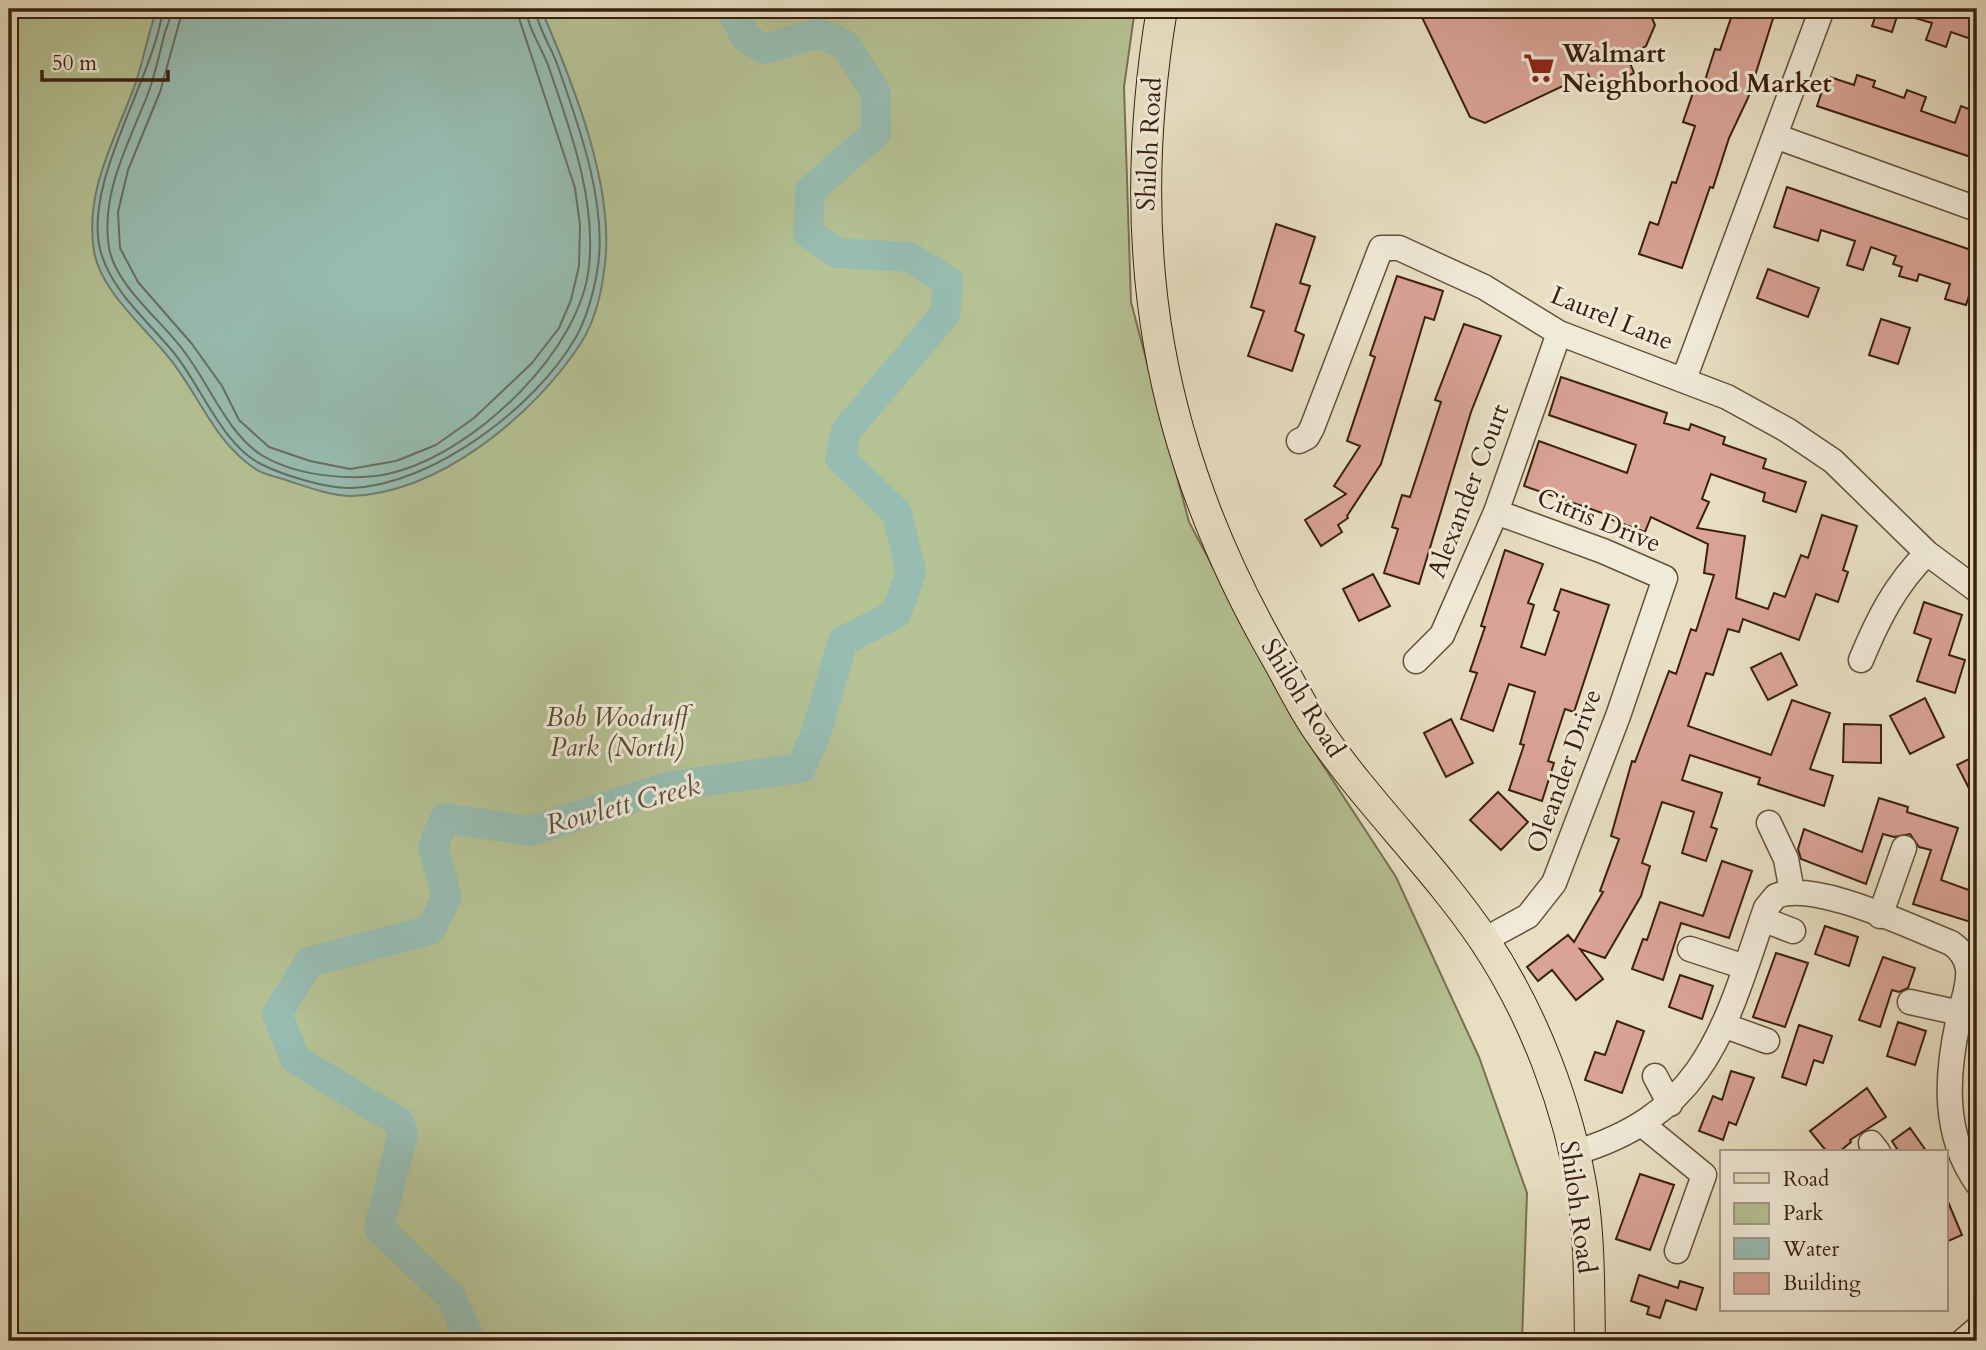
<svg xmlns="http://www.w3.org/2000/svg" width="1986" height="1350" font-family="Cardo,serif">
<style>
.green{fill:#b5c294;stroke:#787151;stroke-width:2}
.water{fill:#97bdb2;stroke:#727e70;stroke-width:2}
.lines{fill:none;stroke-linecap:round;stroke-linejoin:round}
.shore{stroke:#686e60;stroke-width:2}
.river{stroke:#97bdb2;stroke-width:30}
.building{fill:#d9a396;stroke:#3a200e;stroke-width:2}
.minor-casing{stroke:#66503b;stroke-width:27}
.major-casing{stroke:#3a200e;stroke-width:32}
.minor{stroke:#f0ead8;stroke-width:24}
.major{stroke:#e8dfc3;stroke-width:30}
.labels{text-anchor:middle;dominant-baseline:central;stroke-width:6;stroke-linejoin:round;paint-order:stroke}
.poi-label{font-size:26px;font-weight:bold;fill:#3a200e;stroke:#f0ead8;text-anchor:start}
.street-label{font-size:26px;fill:#3a200e;stroke:#f0ead8}
.park-label{font-size:26px;font-style:italic;fill:#594830;stroke:#f0ead8}
.water-label{font-size:28px;font-style:italic;fill:#564f3f;stroke:#f0ead8}
</style>
<rect width="100%" height="100%" fill="#e8dfc3"/>
<filter id="stains"><feTurbulence type="fractalNoise" baseFrequency=".00286" numOctaves="4"/><feColorMatrix values="0 0 0 0 .2 0 0 0 0 .09 0 0 0 0 .02 0 0 0 .5 -.17"/></filter>
<radialGradient id="worn" r=".72"><stop offset=".6" stop-color="#630" stop-opacity="0"/><stop offset="1" stop-color="#630" stop-opacity=".3"/></radialGradient>
<path class="green" d="M9,9H1135L1124,87L1131,302L1189,522L1296,724L1396,877L1479,1057L1527,1193L1522,1341H9Z"/>
<path class="water" d="M157,9H541C573,83 617,191 604,271C601,296 594,322 581,343C534,415 440,493 351,496C332,496 307,487 289,481C278,477 263,475 254,468C214,441 199,395 170,359C146,328 100,291 94,251C84,190 116,138 136,82C144,58 148,33 157,9Z"/>
<g class="lines">
<path class="shore" d="M163,9C153,81 81,184 101,253C113,293 149,322 174,353C201,386 223,446 261,464C282,475 328,489 351,488C433,485 536,407 576,337C587,317 593,295 597,272C609,206 578,123 556,61C549,44 538,27 535,9
M172,9C171,17 168,24 165,32C160,51 156,71 149,91C130,141 100,192 109,248C116,286 161,320 183,350C209,383 227,434 263,456C299,477 360,483 399,471C478,448 581,350 589,266C596,198 570,129 548,65C541,47 528,28 526,9
M183,9L160,92L128,170L118,212L120,248L138,282L192,344L222,386L239,420L269,447L310,461L350,469L396,461L436,445L474,418L532,363L559,328L571,300L579,266L580,225L575,188L516,9"/>
<path class="river" d="M465,1341L469,1337L451,1297L379,1228L403,1134L399,1122L295,1059L277,1014L309,962L430,930L447,897L433,847L445,818L530,831L670,786L801,768L816,733L843,641L896,614L911,572L897,513L840,458L846,431L945,314L948,281L909,257L837,253L808,233L810,191L876,133V93L846,45L818,33L765,49L747,39L731,9"/>
</g>
<path class="building" d="M1418,9H1648L1655,25L1646,46L1639,50L1642,57L1630,63L1634,73L1596,91L1588,74L1485,123L1470,117Z
M1734,9H1776L1748,98L1729,138L1713,188L1710,187L1682,268L1639,254L1650,222L1658,225L1672,182L1676,183L1695,126L1683,122L1694,90L1701,93L1715,49L1720,50Z
M1878,9H1977V41L1951,32L1946,47L1926,40L1932,23L1898,13L1892,32L1872,26Z
M1857,75L1875,81L1873,87L1904,98L1907,90L1926,97L1921,111L1955,123L1961,106L1977,112V159L1817,106L1827,76L1854,85Z
M1787,187L1977,252V272L1966,305L1945,299L1950,284L1919,274L1917,281L1899,276L1902,267L1893,264L1896,256L1871,247L1863,270L1847,265L1855,241L1821,230L1818,241L1774,227Z
M1276,224L1315,237L1300,283L1310,286L1295,331L1304,335L1292,371L1248,356L1264,311L1251,307Z
M1768,269L1819,288L1808,317L1757,298Z
M1397,276L1443,291L1434,320L1425,317L1381,464L1347,516L1348,518L1338,525L1342,532L1321,546L1305,520L1346,494L1334,486L1360,446L1347,441L1375,357L1370,355Z
M1881,319L1910,328L1898,364L1869,355Z
M1464,324L1501,336L1471,412L1419,584L1384,573L1398,529L1392,527L1402,495L1410,497L1441,402L1435,400Z
M1561,377L1667,413L1664,423L1689,430L1691,424L1725,437L1723,444L1766,459L1763,468L1806,482L1796,512L1763,501L1765,493L1711,474L1702,499L1709,502L1697,528L1745,536L1736,598L1768,609L1774,593L1785,597L1801,555L1808,558L1822,515L1857,526L1843,570L1848,572L1838,602L1816,594L1799,640L1743,619L1739,632L1728,629L1713,675L1706,673L1688,726L1771,755L1792,700L1830,713L1810,769L1833,776L1824,806L1758,784L1760,778L1690,755L1682,780L1722,793L1711,827L1717,829L1706,861L1682,853L1694,812L1662,802L1642,863L1650,866L1641,896L1605,958L1580,949L1603,979L1576,1000L1552,970L1538,981L1527,967L1568,935L1574,942L1603,892L1600,891L1619,839L1611,836L1632,761L1635,762L1669,671L1676,674L1691,629L1696,631L1714,575L1704,573L1708,544L1651,517L1645,532L1607,518L1608,515L1524,486L1539,441L1627,473L1636,445L1549,415Z
M1505,550L1543,564L1528,603L1534,605L1521,647L1545,655L1559,612L1554,610L1561,589L1609,605L1574,712L1565,709L1548,761L1554,763L1542,801L1509,790L1524,745L1520,744L1535,692L1509,684L1493,731L1461,719L1477,673L1470,671L1485,627L1481,626Z
M1373,574L1390,606L1359,621L1343,589Z
M1924,602L1962,615L1949,655L1965,660L1955,693L1917,681L1931,639L1914,633Z
M1781,653L1797,685L1768,700L1751,668Z
M1925,698L1944,737L1910,754L1890,716Z
M1451,719L1473,763L1446,777L1424,733Z
M1844,724L1881,725V763L1843,762Z
M1977,755V804L1957,765Z
M1498,792L1528,822L1501,850L1470,820Z
M1879,798L1908,807L1907,812L1958,828L1941,880L1977,893V924L1913,904L1931,850L1919,847L1910,834L1894,837L1883,834L1866,884L1801,859L1798,849L1804,829L1862,852Z
M1722,861L1752,871L1729,938L1681,923L1663,980L1632,969L1643,939L1647,940L1660,902L1703,916Z
M1825,926L1858,937L1849,966L1815,954Z
M1776,953L1808,963L1785,1027L1753,1017Z
M1883,957L1915,968L1908,988L1899,992L1892,990L1880,1027L1859,1020Z
M1680,975L1713,986L1702,1019L1669,1007Z
M1617,1021L1644,1031L1622,1093L1585,1080L1595,1052L1605,1055Z
M1898,1022L1926,1031L1915,1065L1887,1056Z
M1799,1025L1832,1036L1823,1063L1814,1060L1806,1085L1782,1077Z
M1731,1071L1754,1078L1736,1125L1729,1122L1723,1140L1699,1131L1713,1096L1722,1100Z
M1867,1088L1886,1117L1850,1140L1851,1142L1839,1152H1827L1810,1131Z
M1910,1128L1927,1152H1899L1892,1141Z
M1640,1174L1674,1185L1650,1250L1616,1239Z
M1946,1197L1962,1235L1946,1242Z
M1639,1275L1678,1288L1680,1281L1703,1288L1696,1310L1666,1300L1660,1318L1647,1314L1649,1307L1631,1301Z"/>
<g class="lines">
<defs>
<path id="minor" d="M1775,136L1977,209
M1684,379L1822,9
M1299,441L1307,437L1312,428L1381,248H1399L1484,287L1559,333L1727,397L1787,430L1833,461L1927,553L1977,590
M1861,660C1878,619 1895,585 1927,553
M1416,661L1442,635L1496,512L1559,333
M1769,823L1786,859L1792,892
M1880,916L1904,848
M1762,919L1793,931
M1484,940L1528,916L1554,883L1618,716L1665,578L1603,551L1496,512
M1690,949L1745,967
M1910,1002L1960,1013
M1723,1025L1767,1041
M1655,1076L1670,1104
M1643,1125L1704,1175L1677,1251
M1871,1143L1878,1152
M1574,1153C1707,1114 1725,1026 1766,908L1776,896C1815,880 1910,927 1951,943C1960,949 1966,957 1968,969C1970,986 1961,1005 1958,1022C1946,1077 1943,1135 1977,1183
M1963,1341L1977,1329"/>
<path id="major" d="M1162,9C1122,247 1156,450 1277,659C1290,682 1302,707 1317,729C1367,803 1434,866 1484,940C1534,1015 1569,1107 1583,1196C1590,1244 1589,1293 1590,1341"/>
</defs>
<use href="#minor" class="minor-casing"/>
<use href="#major" class="major-casing"/>
<use href="#minor" class="minor"/>
<use href="#major" class="major"/>
</g>
<defs>
<symbol id="supermarket-bare" viewBox="-9 -9 18 18"><path d="M-6-5.5h2.5l.6 2H6L4.5 2H-2.5L-4.4-4H-6ZM-1.5 3.2a1.3 1.3 0 1 0 .1 0ZM3 3.2a1.3 1.3 0 1 0 .1 0Z" fill="#8f2418" stroke="#f0ead8" stroke-width="2.5" paint-order="stroke"/></symbol>
</defs>
<g fill-rule="evenodd">
<use href="#supermarket-bare" x="1517" y="46" width="44" height="44"/>
</g>
<g class="labels">
<g class="poi-label">
<text x="1562" y="53">Walmart<tspan x="1562" dy="30">Neighborhood Market</tspan></text>
</g>
<g class="street-label">
<text transform="translate(1149 144) rotate(-87)">Shiloh Road</text>
<text transform="translate(1612 318) rotate(22)">Laurel Lane</text>
<text transform="translate(1468 491) rotate(-69)">Alexander Court</text>
<text transform="translate(1599 520) rotate(22)">Citris Drive</text>
<text transform="translate(1303 698) rotate(58)">Shiloh Road</text>
<text transform="translate(1564 771) rotate(-70)">Oleander Drive</text>
<text transform="translate(1578 1207) rotate(82)">Shiloh Road</text>
</g>
<g class="park-label">
<text x="617" y="717">Bob Woodruff<tspan x="617" dy="30">Park (North)</tspan></text>
</g>
<g class="water-label">
<text transform="translate(623 805) rotate(-15)">Rowlett Creek</text>
</g>
</g>
<rect width="1986" height="1350" fill="none" stroke="#e8dfc3" stroke-width="35"/>
<rect x="10" y="10" width="1965" height="1329" fill="none" stroke="#3a200e" stroke-width="3.5"/>
<rect x="18" y="18" width="1951" height="1315" fill="none" stroke="#3a200e" stroke-width="2"/>
<rect x="1720" y="1150" width="228" height="161" fill="#f0ead8" stroke="#a79987" stroke-width="2"/>
<rect x="1734" y="1173" width="35" height="10" fill="#e8dfc3" stroke="#a79987" stroke-width="2"/>
<text x="1783" y="1186" font-size="21" fill="#3a200e">Road</text>
<rect x="1734" y="1203" width="35" height="21" fill="#b5c294" stroke="#a79987" stroke-width="2"/>
<text x="1783" y="1220" font-size="21" fill="#3a200e">Park</text>
<rect x="1734" y="1238" width="35" height="21" fill="#97bdb2" stroke="#a79987" stroke-width="2"/>
<text x="1783" y="1256" font-size="21" fill="#3a200e">Water</text>
<rect x="1734" y="1273" width="35" height="21" fill="#d9a396" stroke="#a79987" stroke-width="2"/>
<text x="1783" y="1290" font-size="21" fill="#3a200e">Building</text>
<path d="M42 70v10h126v-10" fill="none" stroke="#3a200e" stroke-width="3.5"/>
<text x="52" y="70" font-size="21" fill="#3a200e" stroke="#f0ead8" stroke-width="5" paint-order="stroke">50 m</text>
<rect width="100%" height="100%" filter="url(#stains)"/>
<rect width="100%" height="100%" fill="url(#worn)"/>
</svg>
